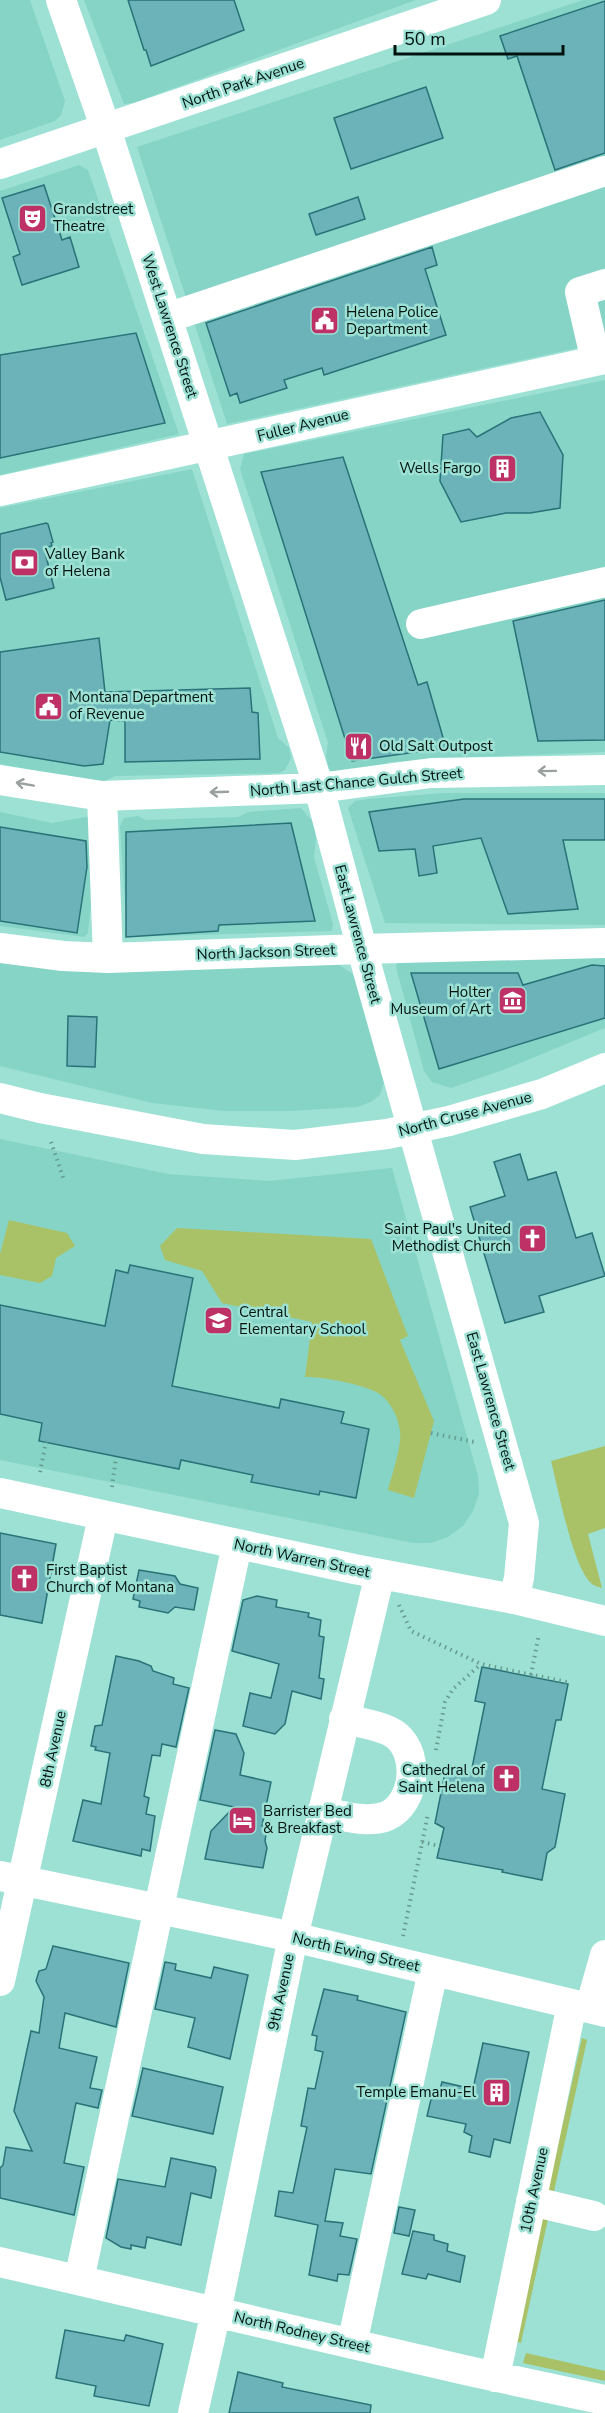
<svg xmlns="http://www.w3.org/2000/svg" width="605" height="2413" font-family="'Nunito Sans',sans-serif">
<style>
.built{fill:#86d4c6}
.green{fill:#a9c267}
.building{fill:#6cb3b9;stroke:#287278;stroke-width:1.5}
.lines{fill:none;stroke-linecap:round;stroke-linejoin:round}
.path{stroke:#679b91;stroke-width:4;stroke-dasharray:1.5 4.5;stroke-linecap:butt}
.minor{stroke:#fff;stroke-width:30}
.oneway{stroke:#99a19f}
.labels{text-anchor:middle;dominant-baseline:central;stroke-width:5;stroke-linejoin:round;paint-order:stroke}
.street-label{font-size:15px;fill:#00130f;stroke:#9ce1d4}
.poi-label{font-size:15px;fill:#00130f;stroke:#9ce1d4;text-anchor:start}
</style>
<rect width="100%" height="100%" fill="#9ce1d4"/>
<path class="built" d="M0,0H30L65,101L61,115L55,121L0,140Z
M84,0H416L133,103L124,104Z
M583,0H605V342L227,424L137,147Z
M79,165L88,170L179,434L0,475V191Z
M605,380V752L449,758L390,762L357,775L340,778L329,769L326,756L328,743L240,469L244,454Z
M192,469L278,738L289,748L291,758L285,770L279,773L115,776L100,783L0,764V508Z
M444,793H605V925L385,923L348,808L355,801L368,799Z
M301,808L313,822L316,838L314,857L333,924L332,931L127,937L120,826L124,818L138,816L146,820L238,817L248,812Z
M0,812L52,823L91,816L97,841L88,933L84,937L0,926Z
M399,958H605V1028L503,1070L451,1088L432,1082L424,1071L396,967Z
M0,959L338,964L353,974L384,1082L380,1095L371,1102L357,1107L290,1111H224L152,1103L0,1066Z
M0,1139L168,1174L269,1181L392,1168L478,1476L479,1494L473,1511L463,1526L448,1537L431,1543H413L0,1460Z"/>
<path class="green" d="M9,1220L67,1233L75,1246L56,1258L52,1276L40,1283L0,1275V1254Z
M177,1228L371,1239L408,1336L400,1340L434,1421L414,1498L388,1490C392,1475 402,1446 400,1431C398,1417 392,1404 381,1395C369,1385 320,1376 305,1377L312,1322L222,1303L202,1271L165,1260L160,1246Z
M605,1446V1528L588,1534L602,1588C598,1587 592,1585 590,1582C572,1563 558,1488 551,1461Z
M582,2038L587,2040L521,2343L514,2341Z
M526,2353L605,2371V2381L523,2363Z"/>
<path class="building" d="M128,0H234L244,30L151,66L146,50H144Z
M605,1V153L555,170L517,56L508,59L500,36Z
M426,87L443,138L351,169L334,118Z
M44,185L62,240L70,237L79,267L22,285L13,257L20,254L2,198Z
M358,197L365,219L316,235L309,214Z
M432,247L437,265L425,269L446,335L324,375L322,368L284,380L287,388L240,403L237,393L230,396L206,323Z
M136,333L165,423L0,458V355Z
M540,412L563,455L560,508L530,513H506L461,522L440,481L443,435L469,429L477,437L511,418Z
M343,457L418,685L427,682L446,748L352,761L261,472Z
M46,523L48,524L53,542L51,543L52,546L44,548L54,588L6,600L0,577V534Z
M605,600V740L538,741L513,621Z
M99,638L105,692L250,688L252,712L258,713L260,759L125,762V721L110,720L103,764L84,766L0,752V652Z
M464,799H605V840H563L578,909L508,914L481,838L433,846L437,873L419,876L415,849L379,851L369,812Z
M291,823L315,921L219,925L218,931L126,937V832Z
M0,827L86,841L87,867L77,933L0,921Z
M592,965L605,966V1018L439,1069L411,973H518L523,985Z
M68,1016L97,1017L95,1067L67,1066Z
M520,1154L528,1180L556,1172L576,1238L592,1233L605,1276L539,1296L544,1312L505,1323L470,1207L505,1196L494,1162Z
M130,1265L193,1278L172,1386L279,1408L281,1399L344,1412L341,1423L369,1429L356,1498L320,1491L319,1495L251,1482L253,1475L181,1460L179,1469L39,1441L42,1423L0,1414V1305L105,1326L116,1270L128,1273Z
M0,1533L56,1544L42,1623L0,1615Z
M139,1570L175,1576L180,1584L198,1588L194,1610L175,1607L168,1613L139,1607L140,1601L133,1599Z
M257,1596L277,1600L276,1607L309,1613L308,1617L321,1620L319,1636L324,1637L319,1678L324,1679L321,1699L292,1691L285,1724L275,1734L243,1726L250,1693L271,1698L279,1664L232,1651L243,1600Z
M116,1656L139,1661L151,1666L153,1671L174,1678L173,1684L189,1688L176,1747L162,1744L160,1756L152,1755L144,1796L149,1798L146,1814L155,1816L150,1851L142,1849L141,1856L73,1841L83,1800L101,1804L110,1753L95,1750L96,1747L91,1746L95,1726L102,1725Z
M482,1667L568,1684L561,1720H556L542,1789L565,1794L555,1847L547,1853L542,1880L502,1872L503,1870L437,1858L444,1828L435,1823L446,1768L471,1773L485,1703L475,1701Z
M215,1730L236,1734L244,1753L240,1775L271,1782L262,1826L267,1827L265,1841L267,1848L263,1868L205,1859L211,1831L234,1807L200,1800Z
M53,1946L129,1963L116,2027L65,2013L59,2048L97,2057L90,2088L102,2090L98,2108L76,2103L64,2163L84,2167L74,2215L0,2198V2168L3,2165L6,2147L32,2151L14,2111L31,2031L39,2033L44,1997L36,1981L39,1971L46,1969Z
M165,1962L176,1964L175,1970L211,1978L214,1967L248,1975L230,2059L188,2047L195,2018L155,2009Z
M324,1989L358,1996L357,2000L406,2012L371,2174L335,2169L325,2221L343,2223L340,2236L357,2239L349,2275L338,2274L337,2281L309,2275L318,2225L275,2216L279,2191L293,2193L307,2127L301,2126L308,2088L315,2089L323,2052L315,2050L317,2036L312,2035Z
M483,2043L529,2052L510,2143L494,2139L490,2157L469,2152L472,2136L464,2132L466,2124L427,2116L433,2091L439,2093L442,2082L473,2089Z
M143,2068L223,2087L213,2134L132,2116Z
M171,2158L215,2167L216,2170L211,2198L191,2193L181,2245L147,2237L145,2248L131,2245V2249L121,2247L106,2238L118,2179L165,2187Z
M399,2207L415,2210L409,2236L394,2233Z
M413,2231L434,2235V2240L448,2244L447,2251L465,2256L460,2282L428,2274L426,2279L402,2274Z
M65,2330L124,2341L126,2335L163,2344L149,2406L94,2396L96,2386L56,2378Z
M238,2372L283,2383L282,2387L371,2405L370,2413H229Z"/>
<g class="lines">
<path class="path" d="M51,1142L64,1180
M431,1433L475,1442
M40,1472L46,1442
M112,1487L116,1457
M399,1605L411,1631L481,1664L571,1683
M531,1675L539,1634
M436,1750L445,1702L453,1689L481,1664
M422,1842L440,1846
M403,1936L428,1814"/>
<path class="minor" d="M61,0L106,129L319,788L368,971L524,1523L519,1578L514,1599
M0,164L486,0
M167,318L605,171
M596,361L580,292L605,284
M0,491L605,359
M421,624L605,582
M0,780L102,796L319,788L431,773L605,770
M102,796L108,958
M0,948L63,956L108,958L361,949L605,943
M0,1098L40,1108L203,1139L295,1145L387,1134L449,1121L542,1094L605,1068
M0,1493L354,1569L514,1599L605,1621
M322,1812C342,1815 367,1824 387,1816C415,1803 420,1756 397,1736C385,1726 360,1723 344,1719
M0,1876L293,1937L605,2012
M0,1981L103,1517
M590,2008L605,1955
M531,2201L594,2216
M0,2262L469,2371L605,2400
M79,2280L237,1545
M352,2344L433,1971
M495,2377L572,2004
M193,2413L216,2312L293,1937L380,1574"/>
</g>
<defs><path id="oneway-shaft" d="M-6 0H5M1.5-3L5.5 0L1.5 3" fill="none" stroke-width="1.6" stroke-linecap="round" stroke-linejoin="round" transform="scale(1.5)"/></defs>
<g class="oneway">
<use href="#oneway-shaft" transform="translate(547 771) rotate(179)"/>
<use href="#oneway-shaft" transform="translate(25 784) rotate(-170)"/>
<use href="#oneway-shaft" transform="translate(219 792) rotate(178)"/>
</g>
<defs>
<symbol id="theatre-square" viewBox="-11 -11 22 22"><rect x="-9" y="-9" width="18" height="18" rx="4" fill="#bd3167" stroke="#9ce1d4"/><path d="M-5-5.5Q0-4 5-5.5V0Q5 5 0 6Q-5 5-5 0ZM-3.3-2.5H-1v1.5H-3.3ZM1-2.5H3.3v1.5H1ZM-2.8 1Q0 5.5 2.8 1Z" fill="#fff"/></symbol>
<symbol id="civic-square" viewBox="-11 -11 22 22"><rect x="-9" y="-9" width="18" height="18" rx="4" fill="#bd3167" stroke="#9ce1d4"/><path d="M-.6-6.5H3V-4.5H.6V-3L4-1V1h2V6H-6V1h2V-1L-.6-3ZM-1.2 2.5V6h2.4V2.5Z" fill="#fff"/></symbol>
<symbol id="building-square" viewBox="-11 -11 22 22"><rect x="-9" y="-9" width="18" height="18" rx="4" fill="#bd3167" stroke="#9ce1d4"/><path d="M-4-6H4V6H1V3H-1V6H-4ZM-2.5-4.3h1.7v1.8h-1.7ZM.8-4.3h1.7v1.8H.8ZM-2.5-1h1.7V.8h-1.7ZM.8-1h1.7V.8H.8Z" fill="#fff"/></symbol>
<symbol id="bank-square" viewBox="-11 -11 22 22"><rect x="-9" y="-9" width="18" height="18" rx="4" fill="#bd3167" stroke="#9ce1d4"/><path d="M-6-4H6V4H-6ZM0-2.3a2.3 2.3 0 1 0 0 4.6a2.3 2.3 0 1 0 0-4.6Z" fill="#fff"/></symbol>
<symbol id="restaurant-square" viewBox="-11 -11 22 22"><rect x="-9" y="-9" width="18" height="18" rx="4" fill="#bd3167" stroke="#9ce1d4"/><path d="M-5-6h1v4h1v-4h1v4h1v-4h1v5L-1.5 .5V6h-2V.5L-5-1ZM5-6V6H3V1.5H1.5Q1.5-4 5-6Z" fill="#fff"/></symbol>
<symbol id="museum-square" viewBox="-11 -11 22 22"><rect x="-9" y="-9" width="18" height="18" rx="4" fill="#bd3167" stroke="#9ce1d4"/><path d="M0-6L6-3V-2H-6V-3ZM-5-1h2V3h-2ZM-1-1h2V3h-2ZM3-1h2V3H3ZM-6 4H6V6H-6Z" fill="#fff"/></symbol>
<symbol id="church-square" viewBox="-11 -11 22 22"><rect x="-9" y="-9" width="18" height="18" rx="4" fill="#bd3167" stroke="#9ce1d4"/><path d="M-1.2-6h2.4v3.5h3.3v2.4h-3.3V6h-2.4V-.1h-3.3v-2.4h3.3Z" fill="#fff"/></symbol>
<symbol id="school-square" viewBox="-11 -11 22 22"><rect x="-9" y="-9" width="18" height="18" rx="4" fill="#bd3167" stroke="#9ce1d4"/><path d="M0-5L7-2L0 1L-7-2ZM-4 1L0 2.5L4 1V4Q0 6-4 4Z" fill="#fff"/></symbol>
<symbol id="hotel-square" viewBox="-11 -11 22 22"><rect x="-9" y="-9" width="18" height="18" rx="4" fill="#bd3167" stroke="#9ce1d4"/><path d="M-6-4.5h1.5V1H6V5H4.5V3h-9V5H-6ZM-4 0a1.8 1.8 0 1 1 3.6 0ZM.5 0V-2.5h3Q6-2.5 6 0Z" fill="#fff"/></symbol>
</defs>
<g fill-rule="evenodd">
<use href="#theatre-square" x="16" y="202" width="33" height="33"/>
<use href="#civic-square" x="308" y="304" width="33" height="33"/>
<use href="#building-square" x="486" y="452" width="33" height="33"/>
<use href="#bank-square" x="8" y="546" width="33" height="33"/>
<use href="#civic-square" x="32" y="690" width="33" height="33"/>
<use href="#restaurant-square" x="342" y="730" width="33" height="33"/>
<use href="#museum-square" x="496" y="984" width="33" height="33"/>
<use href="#church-square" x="516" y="1222" width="33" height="33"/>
<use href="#school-square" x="202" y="1304" width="33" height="33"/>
<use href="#church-square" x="8" y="1562" width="33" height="33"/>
<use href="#church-square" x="490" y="1762" width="33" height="33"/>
<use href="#hotel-square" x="226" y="1804" width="33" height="33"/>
<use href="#building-square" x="480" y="2076" width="33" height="33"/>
</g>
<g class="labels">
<g class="street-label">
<text transform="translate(243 83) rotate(-19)">North Park Avenue</text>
<text transform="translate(170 326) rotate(72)">West Lawrence Street</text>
<text transform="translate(303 425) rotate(-14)">Fuller Avenue</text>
<text transform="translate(356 782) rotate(-5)">North Last Chance Gulch Street</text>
<text transform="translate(358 934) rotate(75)">East Lawrence Street</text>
<text transform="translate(266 952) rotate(-2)">North Jackson Street</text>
<text transform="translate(465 1114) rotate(-15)">North Cruse Avenue</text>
<text transform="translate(491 1401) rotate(74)">East Lawrence Street</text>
<text transform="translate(302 1558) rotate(12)">North Warren Street</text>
<text transform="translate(53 1749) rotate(-78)">8th Avenue</text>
<text transform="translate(356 1952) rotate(13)">North Ewing Street</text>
<text transform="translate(281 1992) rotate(-78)">9th Avenue</text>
<text transform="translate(534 2190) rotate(-78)">10th Avenue</text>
<text transform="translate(302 2332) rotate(13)">North Rodney Street</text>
</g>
<g class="poi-label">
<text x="53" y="209">Grandstreet<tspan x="53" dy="17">Theatre</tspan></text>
<text x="346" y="312">Helena Police<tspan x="346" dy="17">Department</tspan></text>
<text x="481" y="468" text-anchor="end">Wells Fargo</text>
<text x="45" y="554">Valley Bank<tspan x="45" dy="17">of Helena</tspan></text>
<text x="69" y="697">Montana Department<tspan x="69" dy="17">of Revenue</tspan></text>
<text x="379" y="746">Old Salt Outpost</text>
<text x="491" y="992" text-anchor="end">Holter<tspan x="491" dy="17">Museum of Art</tspan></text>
<text x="511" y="1229" text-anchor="end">Saint Paul's United<tspan x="511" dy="17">Methodist Church</tspan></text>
<text x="239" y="1312">Central<tspan x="239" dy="17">Elementary School</tspan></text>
<text x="46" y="1570">First Baptist<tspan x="46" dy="17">Church of Montana</tspan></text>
<text x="485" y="1770" text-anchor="end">Cathedral of<tspan x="485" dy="17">Saint Helena</tspan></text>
<text x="263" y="1811">Barrister Bed<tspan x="263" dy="17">&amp; Breakfast</tspan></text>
<text x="476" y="2092" text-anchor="end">Temple Emanu-El</text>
</g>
</g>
<path d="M395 45v9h168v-9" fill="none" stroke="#00130f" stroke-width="3"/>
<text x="404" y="45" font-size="18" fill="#00130f" stroke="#9ce1d4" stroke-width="4.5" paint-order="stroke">50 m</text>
</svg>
